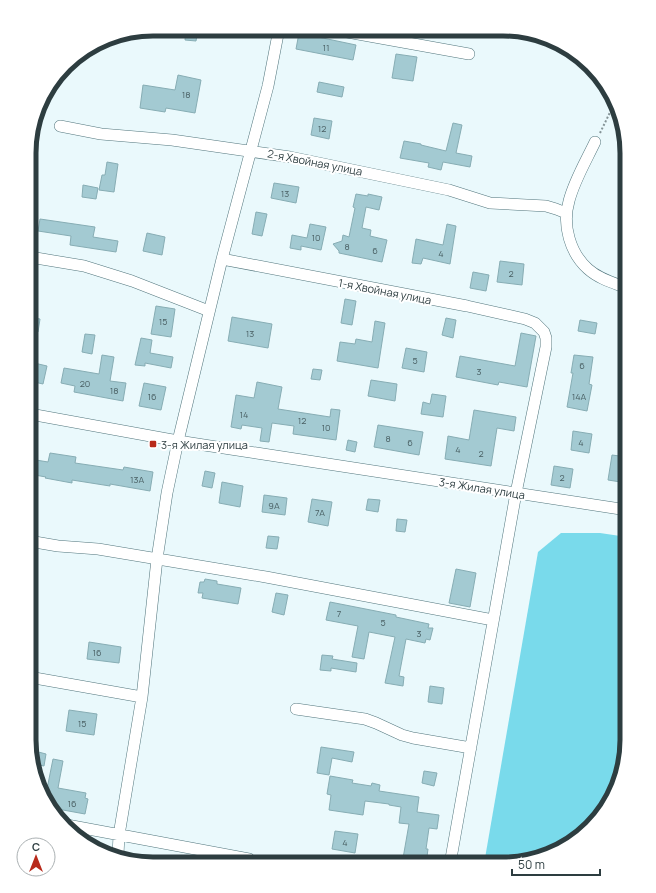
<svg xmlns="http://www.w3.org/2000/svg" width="656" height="893" font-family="Manrope,sans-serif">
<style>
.green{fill:#79daeb}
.building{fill:#a3cad2;stroke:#87adb4}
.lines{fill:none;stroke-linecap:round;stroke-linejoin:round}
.minor-casing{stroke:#52767d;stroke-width:12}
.path{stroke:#849396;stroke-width:2;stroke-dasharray:2 2;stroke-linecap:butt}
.minor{stroke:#fff;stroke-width:11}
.poi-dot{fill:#b82a1b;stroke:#fff;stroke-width:1.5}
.labels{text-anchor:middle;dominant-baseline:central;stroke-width:4;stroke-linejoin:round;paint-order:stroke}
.number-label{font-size:9px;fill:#4a6064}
.street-label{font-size:11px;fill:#2d3d40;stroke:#fff}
.poi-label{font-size:11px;fill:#2d3d40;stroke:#fff;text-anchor:start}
.rim{fill:none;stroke:#2d3d40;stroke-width:5}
</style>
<rect width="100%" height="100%" fill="#eaf9fc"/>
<path class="green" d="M561,533H600L627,537V749L606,809L558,851L503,864H484L538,552Z"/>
<path class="building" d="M186,29H198L196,41L185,40Z
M299,33L356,45L353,60L296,49Z
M396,54L417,57L413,81L392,78Z
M178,75L201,80L195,113L166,108L165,112L140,108L143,85L175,90Z
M319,82L344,87L342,97L317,92Z
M314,118L332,121L329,139L311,135Z
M453,123L462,125L456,153L472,156L470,167L443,162L441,170L428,167L429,163L400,158L404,141L421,144V145L446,151Z
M107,162L118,164L114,192L99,190L102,175H105Z
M274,183L299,187L296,203L271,198Z
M83,185L98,188L96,199L82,197Z
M356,194L368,196V194L382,197L379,210L366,207L362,228L371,230L370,236L387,240L382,262L339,253V251L333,244L342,241L343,235L349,237L355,208L353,207Z
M256,212L267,214L262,236L252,234Z
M40,219L95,227L93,237L118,241L116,252L70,245L71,236L38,231Z
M310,224L326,227L321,250L301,246V250L290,248L292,235L307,238Z
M447,224L456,226L450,264L423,258L421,264L412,263L416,239L443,245Z
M147,233L165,237L162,255L143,251Z
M500,261L524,264L522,285L497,282Z
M473,272L489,275L486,291L470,288Z
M345,299L356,301L352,325L341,323Z
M156,306L175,309L171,337L151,334Z
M30,317L40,319L38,332L30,330Z
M232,317L272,324L268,348L228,341Z
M446,318L456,320L453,338L442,335Z
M580,320L597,323L595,334L578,331Z
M375,321L385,323L378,368L337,361L340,342L355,344L356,339L372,342Z
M521,333L536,336L527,387L499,382L498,385L456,377L460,356L515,366Z
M85,334L95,335L92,354L82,352Z
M141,338L152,340L150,353L173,357L171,368L145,363V366L135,365Z
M406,348L427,352L424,372L402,368Z
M102,355L114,357L110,381L126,383L123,401L74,392L75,386L61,383L64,368L99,374Z
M574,355L593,357L589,384L592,385L587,411L567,407L573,373H571Z
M30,362L47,366L43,384L30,381Z
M313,369L322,370L320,380L311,379Z
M371,380L397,384L395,401L368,396Z
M257,382L282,387L278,409L330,417L331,409L340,410L336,440L293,434L294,426L272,423L269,442L260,441L262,428L242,425L241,429L231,427L236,395L254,398Z
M144,383L166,387L161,410L139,406Z
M432,394L446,396L443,417L421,414L423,402L430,404Z
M474,410L516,417L514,431L497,428L491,466L445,459L448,436L469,440Z
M378,425L423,432L419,455L374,447Z
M573,431L592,434L589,453L571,450Z
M348,440L357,442L355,452L346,450Z
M50,453L76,457L75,463L123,470L124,467L153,472L150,491L110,484V486L72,480V483L45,478L46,477L29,474L30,459L48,462Z
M612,455L627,457V483L608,480Z
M554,466L573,469L570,488L551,485Z
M205,471L215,473L212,488L202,486Z
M222,482L243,486L240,507L219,503Z
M264,495L287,498L285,515L262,512Z
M312,499L332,502L328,526L308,522Z
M368,499L380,500L378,512L366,510Z
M397,519L407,520L405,532L396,531Z
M268,536L279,537L277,549L266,548Z
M456,569L476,573L470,607L449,603Z
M205,579L217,581V584L241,588L238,604L202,598L203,593H198L200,582H204Z
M276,593L288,595L284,615L272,612Z
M330,602L396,615V617L429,624L428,628H433L430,640L426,639L425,643L406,639L399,676L404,677L403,686L385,683L395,637L369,632L364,659L352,657L358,626L326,620Z
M89,642L121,647L119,663L87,659Z
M322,655L333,656L332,659L357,663L356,672L331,668V671L320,670Z
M430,686L444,688L442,704L428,702Z
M69,710L97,714L94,735L66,731Z
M321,747L354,752L352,762L332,758L329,775L317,773Z
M31,750L46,754L44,766L34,764Z
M53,759L63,761L58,788L86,793L85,798L88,799L85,814L52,808L45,799Z
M424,771L437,773L434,786L422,783Z
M330,776L353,780L352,783L371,786L372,783L380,785L379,791L419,797L417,812L439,815L437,829L429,828L426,849H428L426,864H402L409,824L399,823L401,807L389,805V804L365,801L363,815L329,810L331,795L327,794Z
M335,831L358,834L355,853L332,849Z"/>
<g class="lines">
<defs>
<path id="minor" d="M336,30L469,54
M60,126L101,134L172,140L290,157L449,190L490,203L546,206L556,209L566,213
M595,142C586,161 574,181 569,201C562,225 570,253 588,269C599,279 614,283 627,288
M30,257L84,266L132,281L209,311
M222,259L467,306L525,319L535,323L544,332L546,338V347L516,493L450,864
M30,414L178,441L627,510
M29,541L58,546L98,549L266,577L493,620
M29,677L142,697
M296,709L365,719L376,723L402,735L413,738L471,748
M67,825L249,859
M118,855L119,835L142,697L157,559L167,493L178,441L222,259L268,86L279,29"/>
</defs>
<use href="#minor" class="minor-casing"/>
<path class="path" d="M600,133L615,102"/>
<use href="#minor" class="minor"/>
</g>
<rect class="poi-dot" x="149" y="440" width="8" height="8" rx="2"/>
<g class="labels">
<g class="number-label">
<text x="326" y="47">11</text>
<text x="186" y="94">18</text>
<text x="322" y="128">12</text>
<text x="285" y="193">13</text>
<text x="316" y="237">10</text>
<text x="347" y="246">8</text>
<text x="375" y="250">6</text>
<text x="441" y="253">4</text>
<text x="511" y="273">2</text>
<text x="163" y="321">15</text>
<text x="250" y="333">13</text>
<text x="415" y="360">5</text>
<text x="582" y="365">6</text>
<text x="479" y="371">3</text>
<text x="85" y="383">20</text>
<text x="114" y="390">18</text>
<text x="152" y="396">16</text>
<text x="579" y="396">14А</text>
<text x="244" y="414">14</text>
<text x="302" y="420">12</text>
<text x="326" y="427">10</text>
<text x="388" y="438">8</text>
<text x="410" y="442">6</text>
<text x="581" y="442">4</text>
<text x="458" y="449">4</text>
<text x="481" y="453">2</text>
<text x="562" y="477">2</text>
<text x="137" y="479">13А</text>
<text x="274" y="505">9А</text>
<text x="320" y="512">7А</text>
<text x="339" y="613">7</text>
<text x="383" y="622">5</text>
<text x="419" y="633">3</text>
<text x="97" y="652">16</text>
<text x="82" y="723">15</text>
<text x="72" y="803">16</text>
<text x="345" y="842">4</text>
</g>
<g class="street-label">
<text transform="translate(315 162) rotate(11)">2-я Хвойная улица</text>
<text transform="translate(385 291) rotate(11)">1-я Хвойная улица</text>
<text transform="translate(482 488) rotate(9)">3-я Жилая улица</text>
</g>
<g class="poi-label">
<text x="161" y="444">3-я Жилая улица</text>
</g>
</g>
<path d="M0 0H656V893H0ZM153 36H503A117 117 0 0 1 620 153V740A117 117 0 0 1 503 857H153A117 117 0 0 1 36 740V153A117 117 0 0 1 153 36Z" fill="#fff" fill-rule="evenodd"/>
<path class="rim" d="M153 36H503A117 117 0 0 1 620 153V740A117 117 0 0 1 503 857H153A117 117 0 0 1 36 740V153A117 117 0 0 1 153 36Z"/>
<g transform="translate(36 857)"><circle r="19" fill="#ffffff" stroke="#abb1b3"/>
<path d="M0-3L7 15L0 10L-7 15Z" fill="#b82a1b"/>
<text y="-6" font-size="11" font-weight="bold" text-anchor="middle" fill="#2d3d40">С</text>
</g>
<path d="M512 869v6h88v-6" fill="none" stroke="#2d3d40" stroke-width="2"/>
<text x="518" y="869" font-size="12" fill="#2d3d40" stroke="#ffffff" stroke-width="3" paint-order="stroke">50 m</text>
</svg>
